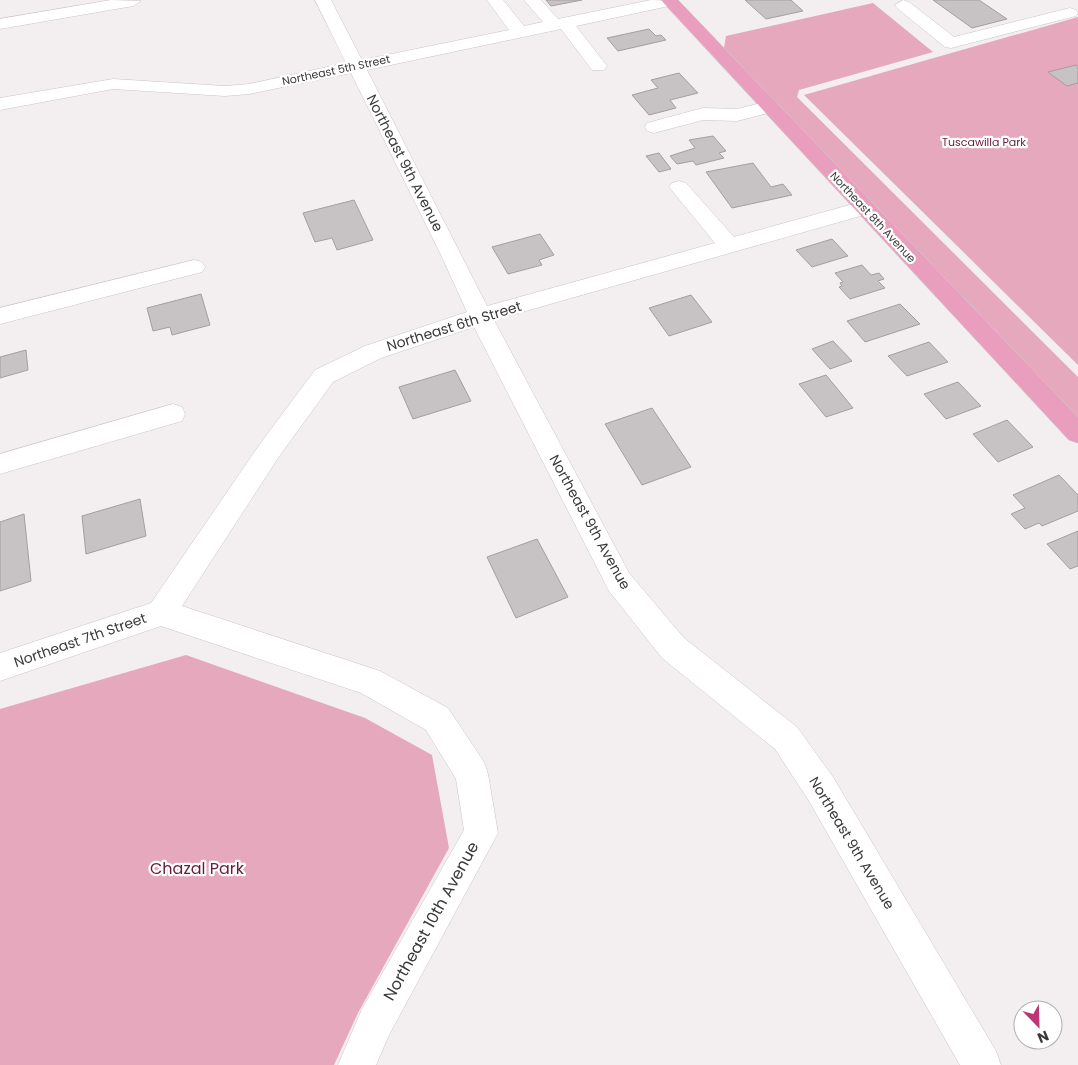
<svg xmlns="http://www.w3.org/2000/svg" width="1078" height="1065" font-family="Poppins,sans-serif">
<style>
.green{fill:#e6a8bc}
.building{fill:#c7c3c4;stroke:#a39fa0}
.lines{fill:none;stroke-linecap:round;stroke-linejoin:round}
.minor-casing{stroke:#cac6c7;stroke-width:1}
.major-casing{stroke:#ccc;stroke-width:1}
.minor{fill:#fff;fill-rule:evenodd}
.major{fill:#e99ebd;fill-rule:evenodd}
.labels{text-anchor:middle;dominant-baseline:central;stroke-width:4.5;stroke-linejoin:round;paint-order:stroke}
.far-street-label{font-size:11px;fill:#3b393a;stroke:#fff}
.far-park-label{font-size:11px;fill:#651c3c;stroke:#fff}
.street-label{font-size:14px;fill:#3b393a;stroke:#fff}
.near-park-label{font-size:16px;fill:#651c3c;stroke:#fff}
.near-street-label{font-size:16px;fill:#3b393a;stroke:#fff}
</style>
<rect width="100%" height="100%" fill="#f3eeef"/>
<path class="green" d="M873,3L933,52L799,90L797,97L1078,377V417L724,48L726,36Z
M1078,17V365L804,95Z
M186,655L365,718L432,755L449,848L358,1013L334,1065H0V709Z"/>
<path class="building" d="M546,0H582L551,6Z
M745,0H791L803,11L766,19Z
M933,0H979L1007,19L972,28Z
M649,29L656,36L661,35L666,40L618,51L607,38Z
M1076,65L1078,66V83L1067,86L1048,72Z
M679,73L698,93L670,100L676,108L649,115L632,95L658,88L651,80Z
M713,136L726,151L719,153L724,158L696,165L693,161L677,164L670,156L695,148L689,140Z
M659,153L671,169L659,172L646,156Z
M753,163L771,187L783,184L792,195L732,208L706,172Z
M354,200L373,240L337,250L332,238L315,242L303,213Z
M540,234L554,255L539,260L542,265L508,274L492,247Z
M832,239L848,256L812,267L796,250Z
M862,265L871,275L879,273L884,279L878,281L885,288L850,299L839,287L842,286L840,283L843,282L835,273Z
M201,294L210,325L172,335L170,327L153,331L147,308Z
M691,295L712,322L669,336L649,308Z
M900,304L920,324L865,342L847,321Z
M833,341L852,361L830,369L812,349Z
M929,342L948,362L907,376L888,356Z
M26,350L28,370L0,378V357Z
M455,370L471,401L413,419L399,387Z
M826,375L853,408L826,417L799,384Z
M958,382L981,406L946,419L924,394Z
M652,408L691,467L642,485L605,424Z
M1007,420L1033,447L998,462L973,434Z
M1059,475L1078,495V511L1042,526L1039,523L1025,529L1011,514L1025,508L1013,495Z
M140,499L146,536L86,554L82,516Z
M24,514L31,581L0,591V522Z
M1078,531V566L1070,569L1047,544Z
M537,539L568,597L516,618L487,557Z"/>
<g class="lines">
<defs>
<path id="minor" d="M111,0L141,1L133,6L0,29V19Z
M315,0H331L362,60L509,30L487,0H503L524,26L543,22L524,0H541L558,19L651,0L677,1L669,6L576,26L607,66L604,70H592L561,29L367,70L487,306L715,243L669,187L672,183L679,181L686,183L734,237L864,201L871,203L874,208L871,213L494,320L629,573L684,638L797,727L833,777L996,1051L1001,1065H960L809,801L775,749L662,658L609,591L474,327L381,358L333,382L278,458L182,606L380,671L448,708L484,762L488,774L498,833L389,1035L376,1065H338L362,1009L464,830L456,779L426,730L361,693L161,626L0,681V653L151,603L260,444L315,370L365,346L467,312L441,255L351,73L249,94L225,96L113,89L0,110V98L113,79L225,86L249,84L346,63Z
M903,0L909,2L954,37L1070,8L1076,10L1078,13L1076,16L951,48L945,47L897,8L895,5Z
M769,101L776,103L778,107L776,111L737,121L703,120L654,133L647,131L645,127L647,123L703,108L737,109Z
M194,260L202,262L205,267L202,272L0,324V308Z
M173,404L182,407L185,414L182,421L0,474V454Z"/>
<path id="major" d="M661,0H678L1078,417V443L1069,440Z"/>
</defs>
<use href="#minor" class="minor-casing"/>
<use href="#major" class="major-casing"/>
<use href="#minor" class="minor"/>
<use href="#major" class="major"/>
</g>
<g class="labels">
<g class="far-street-label">
<text transform="translate(336 70) rotate(-12)">Northeast 5th Street</text>
<text transform="translate(873 217) rotate(47)">Northeast 8th Avenue</text>
</g>
<g class="far-park-label">
<text x="984" y="142">Tuscawilla Park</text>
</g>
<g class="street-label">
<text transform="translate(405 163) rotate(63)">Northeast 9th Avenue</text>
<text transform="translate(454 326) rotate(-17)">Northeast 6th Street</text>
<text transform="translate(590 522) rotate(61)">Northeast 9th Avenue</text>
<text transform="translate(80 640) rotate(-19)">Northeast 7th Street</text>
<text transform="translate(852 843) rotate(59)">Northeast 9th Avenue</text>
</g>
<g class="near-park-label">
<text x="197" y="868">Chazal Park</text>
</g>
<g class="near-street-label">
<text transform="translate(431 921) rotate(-61)">Northeast 10th Avenue</text>
</g>
</g>
<g transform="translate(1038 1025) rotate(157)"><circle r="24" fill="#ffffff" stroke="#b1b0b0"/>
<path d="M0-4L9 19L0 12L-9 19Z" fill="#bd3573"/>
<text y="-8" font-size="14" font-weight="bold" text-anchor="middle" fill="#3b393a">N</text>
</g>
</svg>
